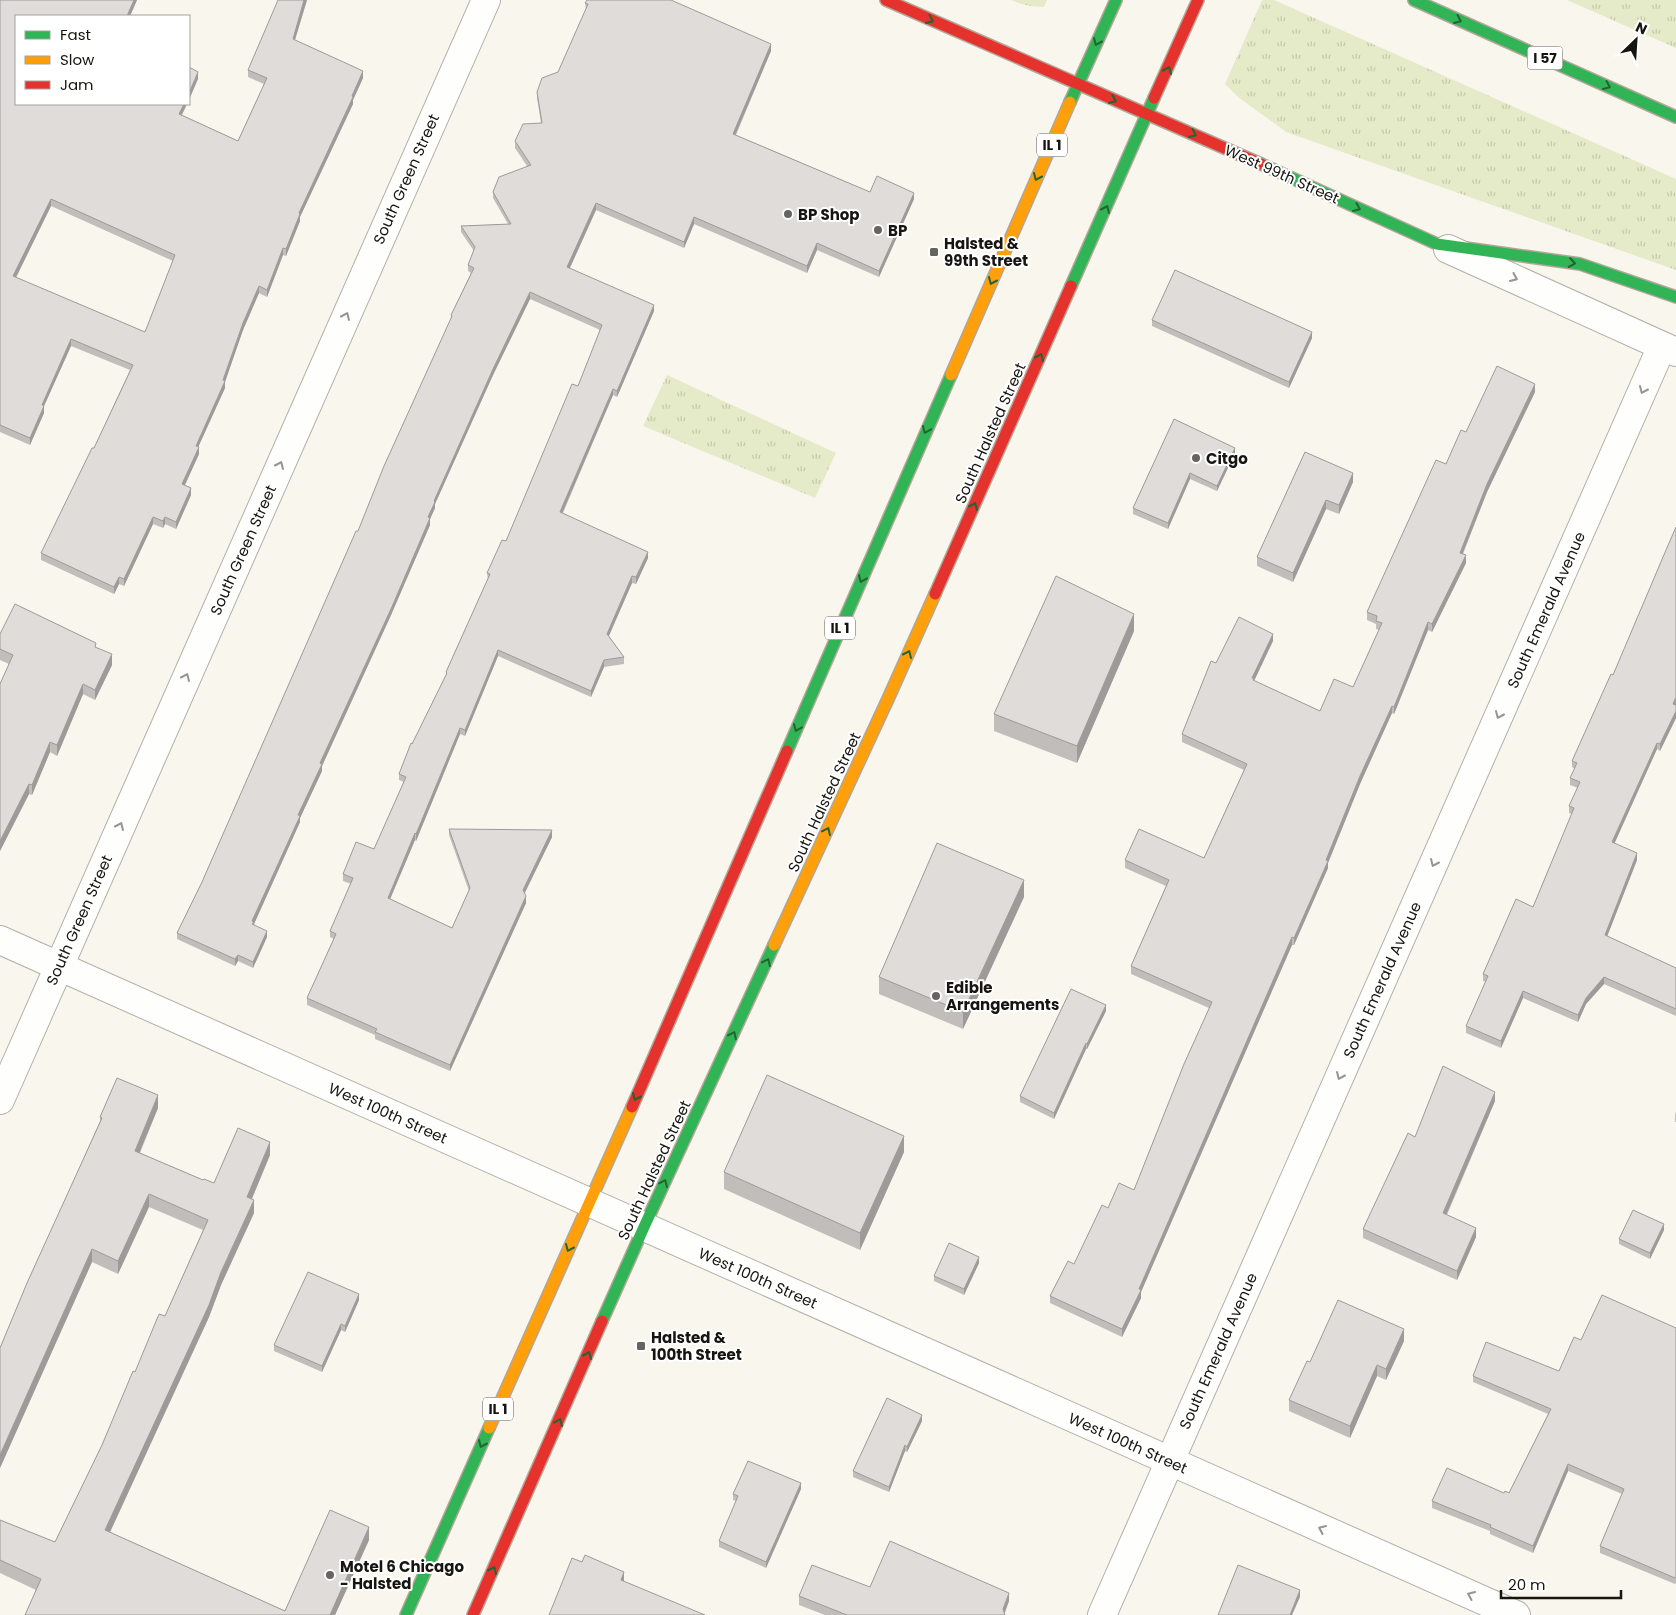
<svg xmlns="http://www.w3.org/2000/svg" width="1676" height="1615" font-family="Poppins,sans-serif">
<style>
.grass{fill:url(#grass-tufts)}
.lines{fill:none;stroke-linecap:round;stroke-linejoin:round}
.street-casing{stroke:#b2b0a9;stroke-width:30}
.fast-casing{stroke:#b2a699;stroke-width:14}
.slow-casing{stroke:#b2a699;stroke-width:14}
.jam-casing{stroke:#b2a699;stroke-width:14}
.street{stroke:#fefefc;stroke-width:28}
.fast{stroke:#30b455;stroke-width:11}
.slow{stroke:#ff9f0a;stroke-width:11}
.jam{stroke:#e5322d;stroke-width:11}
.wall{fill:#c1bdbb;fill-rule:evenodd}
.shaded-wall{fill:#9d9a99}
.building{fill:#e0dcda;stroke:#9d9a99;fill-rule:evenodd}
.oneway{stroke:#236432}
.oneway2{stroke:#969592}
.poi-dot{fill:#65645e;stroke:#fff;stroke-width:2}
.labels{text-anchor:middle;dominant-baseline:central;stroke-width:4;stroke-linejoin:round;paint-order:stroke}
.shield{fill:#fff;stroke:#5c5b58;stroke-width:1}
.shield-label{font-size:14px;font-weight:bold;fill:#161510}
.street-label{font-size:15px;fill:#161510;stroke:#fff}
.poi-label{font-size:15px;font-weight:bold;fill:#161510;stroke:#fff;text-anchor:start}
</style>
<defs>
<pattern id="grass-tufts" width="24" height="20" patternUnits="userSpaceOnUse" patternTransform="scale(1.25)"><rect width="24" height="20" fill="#e5ebc8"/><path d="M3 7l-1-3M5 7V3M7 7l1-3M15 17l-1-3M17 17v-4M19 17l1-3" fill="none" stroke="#c4c9ab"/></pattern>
</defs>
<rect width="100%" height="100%" fill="#f9f6ee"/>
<path class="grass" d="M1011,0H1047L1044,7C1031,7 1022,5 1011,0Z
M1262,0H1274L1676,179V270L1286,132L1238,97L1225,84Z
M1567,0H1676V48Z
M667,375L836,453L815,498L643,426Z"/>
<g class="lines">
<defs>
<path id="street" d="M1448,249L1676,352
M0,940L1516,1615
M0,1100L486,0
M1102,1615L1662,346"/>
<path id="fast" d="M1414,0L1676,117
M1070,102L1116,0
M1261,164L1437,244
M1437,244L1580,264L1676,297
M1071,286L1154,98
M787,751L951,375
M602,1321L644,1227L774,945
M406,1615L489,1428"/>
<path id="slow" d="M951,375L1070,102
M774,945L888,699L935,594
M489,1428L632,1107"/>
<path id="jam" d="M886,0L1261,164
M1154,98L1198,0
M935,594L1071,286
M632,1107L787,751
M473,1615L602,1321"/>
</defs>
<use href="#street" class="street-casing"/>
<use href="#fast" class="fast-casing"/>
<use href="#slow" class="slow-casing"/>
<use href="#jam" class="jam-casing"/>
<use href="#street" class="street"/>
<use href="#fast" class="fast"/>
<use href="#slow" class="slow"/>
<use href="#jam" class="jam"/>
</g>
<path class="wall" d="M0,0H137L130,16H16L187,104L182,115L238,141L264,84L248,77V70L307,0L295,40L363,78L353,100V104L300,217V221L286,256L283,255L267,297L259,293L243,330L225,381V388L198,447L199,454L185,485L191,495L176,529L165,524L163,528L153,524L124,586L119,584L114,594L41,560V553L94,448L130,370L71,346L44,406V413L30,445L0,432ZM51,206L173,261L145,332L16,278Z
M585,3L771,51L736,135L870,192L914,199L879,277L817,250L807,273L694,224L684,248L596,210L570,268L654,311L617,397L613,395L563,513L648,558L636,584L632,583L609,636L624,657V664L604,667L591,697L498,656L465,736L460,734L416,841L415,840L390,899L452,928L469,891L449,835V829L552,837L525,893L526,903L450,1071L375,1039V1035L307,1005V998L334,939L330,937V931L351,884L343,881V874L374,849L404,782L399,780V774L412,744L446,675V672L488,580L487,573L506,541L578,386L600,331L598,329L530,299L493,375L435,504V508L430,519V525L391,615L322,766V771L300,818V822L254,924L267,937L253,968L238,961L235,966L177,939V933L202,882L358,531L451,320V315L471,273L468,271V265L474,251L461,232V226L508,224L493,198V192L527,166L515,148V141L541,123L537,98V92L558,72L586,10Z
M1152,320L1312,338L1289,388L1152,326Z
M1535,392L1487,492L1463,554L1466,563L1432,632L1428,630L1394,714L1392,713L1360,784L1328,863V868L1294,945H1292L1141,1292V1298L1122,1337L1050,1303V1296L1074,1264L1108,1208L1134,1190L1209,1008L1131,974V966L1166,886L1125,868V860L1204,858L1244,770L1182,742V734L1216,663L1273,641L1254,681L1320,711L1353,687L1379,630L1376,629V624L1367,620V612L1446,464L1466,432Z
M1174,419L1235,453L1217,491L1190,479L1168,529L1133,514V508Z
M1305,452L1353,482L1339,514L1326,509L1293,582L1257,566V557Z
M1134,631L1077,763L994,731V714Z
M0,634L96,647L112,665L95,700L83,694L57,756L50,752L32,795L29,794L0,851V684L9,664L0,660Z
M1676,705V718L1660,751L1657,749L1614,843L1637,860L1607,936L1676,968V1016L1604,984L1586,1004L1578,1022L1523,998L1501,1048L1466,1033V1026L1486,982L1483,981V974L1533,907L1572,814L1569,813V806L1578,788L1570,785V778L1575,769L1572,767V761Z
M1024,897L963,1029L879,994V977Z
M1106,1011L1087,1049H1086L1054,1119L1020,1102V1096Z
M1495,1101L1447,1215L1476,1237L1457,1280L1363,1238V1229L1415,1137Z
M158,1108L140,1153L203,1180L214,1183L270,1155L252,1199L254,1213L221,1285L209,1317L110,1532L285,1611L369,1540L335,1615H25L36,1590L0,1573V1520L55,1542L102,1445L135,1372L165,1316L203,1230L149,1207L118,1274L92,1262L0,1468V1348L100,1121V1117Z
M1676,1112V1122H1675V1115Z
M904,1152L860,1250L724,1189V1172Z
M1664,1230L1650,1259L1619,1244V1239Z
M979,1263L964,1295L934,1281V1276Z
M359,1300L345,1332L341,1330L322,1372L274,1351V1345Z
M1676,1328V1583L1675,1584L1600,1553V1546L1622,1494L1568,1471L1533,1553L1490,1534V1531L1432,1508V1501L1509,1493L1548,1414L1473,1382V1376L1559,1371L1581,1340Z
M1404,1341L1386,1380L1377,1376L1350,1438L1289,1411V1400L1310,1362Z
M922,1421L907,1452L905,1451L889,1492L853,1477V1471Z
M801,1489L766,1568L719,1547V1541L736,1501L733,1500V1494Z
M870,1587L1009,1601L1004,1613L1005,1615H825L799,1605V1596Z"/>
<path class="shaded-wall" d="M134,0H137L130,16H127Z
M304,0H307L293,46V39Z
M771,44V51L733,140V134Z
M363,71V78L353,100V104L300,217V221L286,256V249L299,213Z
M198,72V79L189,100V93Z
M184,104H187L179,120V114Z
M914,193V199L879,277V271Z
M51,199V206L13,283V276Z
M596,203V210L567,274V267Z
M694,217V224L684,248V242Z
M817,243V250L807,273V266Z
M283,248V255L267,297V290Z
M259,286V293L243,330L224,385L225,381V388L196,452V446L223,380L243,323Z
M530,292V299L493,375L435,504V508L430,519V525L391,615L322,766V771L300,818V822L254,924V928L252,921L434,501L493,369Z
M654,305V311L617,397V391Z
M1312,332V338L1289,388V382Z
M71,339V346L44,406V413L30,445V438L42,405Z
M1535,384V392L1487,492L1460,560V553L1487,484Z
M613,389V395L560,518V512Z
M199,447V454L182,491V484Z
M1235,448V453L1217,491V486Z
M1190,473V479L1168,529V523Z
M1353,473V482L1339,514V505Z
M191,488V495L176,529V522Z
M1326,500V509L1293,582V573Z
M153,517V524L124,586V579Z
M165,517V524L163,528V521Z
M648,552V558L636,584V577Z
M1466,555V563L1432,632V624Z
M632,576V583L607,640V634Z
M119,577V584L114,594V587Z
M1134,614V631L1077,763V746Z
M1428,622V630L1394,714V707Z
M1273,634V641L1254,681L1252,678Z
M498,650V656L465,736V730Z
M112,654V665L95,700V690Z
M604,660V667L591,697V691Z
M83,684V694L57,756V745Z
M1676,697V704L1673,710V704Z
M1392,706V713L1360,784L1328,863V868L1294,945V938L1360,776Z
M1676,711V718L1660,751V744Z
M460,728V734L416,841V834Z
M50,742V752L32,795V785Z
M1657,743V749L1612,849V842Z
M29,784V794L0,851V841Z
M552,830V837L523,896V890Z
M415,833V840L388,904V898Z
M1637,853V860L1605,942V935Z
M1024,880V897L963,1029V1012Z
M526,896V903L450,1071V1065Z
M267,931V937L253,968V962Z
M1292,937V945L1141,1292V1298L1122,1337V1329L1139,1289Z
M238,955V961L235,966V959Z
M1604,977V984L1586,1004L1578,1022V1015L1586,998Z
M1523,991V998L1501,1048V1041Z
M1106,1005V1011L1087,1049V1044Z
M1086,1043V1049L1054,1119V1113Z
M1495,1092V1101L1443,1222V1213Z
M158,1095V1108L135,1163V1151Z
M904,1136V1152L860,1250V1233Z
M270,1142V1155L247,1210V1197Z
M149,1194V1207L118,1274V1261Z
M254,1200V1213L221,1285L209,1317L105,1543V1530Z
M1664,1224V1230L1650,1259V1253Z
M1476,1228V1237L1457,1280V1271Z
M92,1249V1262L0,1468V1455Z
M979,1257V1263L964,1295V1289Z
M359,1294V1300L345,1332V1326Z
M341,1324V1330L322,1372V1366Z
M1404,1329V1341L1386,1380V1369Z
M1377,1365V1376L1350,1438V1426Z
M922,1415V1421L907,1452V1447Z
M905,1445V1451L889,1492V1487Z
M1568,1464V1471L1533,1553V1546Z
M801,1483V1489L766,1568V1562Z
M369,1527V1540L335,1615H330Z
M624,1572V1588L621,1580Z
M1300,1590V1597L1292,1615H1290Z
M1009,1593V1601L1004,1615L1003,1609Z"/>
<path class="building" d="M0,0H134L127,16H16V104H184L179,114L238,141L267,78L248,70L278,0H304L293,39L363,71L352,96L353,97L299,213L300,214L286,249L283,248L267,290L259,286L243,323L223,380L225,381L196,446L199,447L182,484L191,488L176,522L165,517L163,521L153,517L124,579L119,577L114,587L41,553L92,448H94L133,365L71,339L42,405L44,406L30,438L0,425ZM51,199L175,255L145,332L13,276Z
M587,0H671L771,44L733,134L870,192L877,176L914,193L879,271L817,243L807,266L694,217L684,242L596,203L567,267L654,305L617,391L613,389L560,512L648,552L636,577L632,576L607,634L624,657L604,660L591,691L498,650L465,730L460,728L416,834L415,833L388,898L452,928L470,888L449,829L552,830L523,890L526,896L450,1065L375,1032L377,1029L307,998L336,934L330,931L353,878L343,874L356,842L374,849L406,777L399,774L411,743L412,744L447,673L446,672L490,574L487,573L502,540L506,541L572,384L578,386L602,325L598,323L530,292L493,369L434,501L435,502L428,517L430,518L391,609L320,763L322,764L298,815L300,816L252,921L254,922L252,924L267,931L253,962L238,955L235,959L177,933L202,882L356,531H358L384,466L452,316L451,315L474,268L468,265L475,247L461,226L511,224L493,192L499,177L531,165L515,141L523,124L542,123L537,92L542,78L558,72L588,4L585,3Z
M189,67L198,72L189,93Z
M1175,270L1312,332L1289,382L1152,320Z
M1497,366L1535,384L1487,484L1460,553L1466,555L1432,624L1428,622L1394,707L1392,706L1360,776L1326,860L1328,861L1294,938L1292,937L1139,1289L1141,1290L1122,1329L1050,1296L1068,1261L1074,1264L1102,1205L1108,1208L1119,1183L1134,1190L1184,1064L1212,1002L1131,966L1169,880L1125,860L1139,829L1204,858L1247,764L1182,734L1211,661L1216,663L1239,617L1273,634L1252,678H1254L1253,680L1320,711L1334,679L1353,687L1382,623L1376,621L1377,616L1367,612L1436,460L1446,464L1461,430L1466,432Z
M1174,419L1235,448L1217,486L1190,473L1168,523L1133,508Z
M1305,452L1353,473L1339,505L1326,500L1293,573L1257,557Z
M1676,527V697L1673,704L1676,705V711L1660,744L1657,743L1612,842L1637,853L1605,935L1676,968V1009L1604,977L1586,998L1578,1015L1523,991L1501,1041L1466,1026L1488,976L1483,974L1516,899L1533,907L1574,808L1569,806L1580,782L1570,778L1577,763L1572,761L1611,674L1613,675L1663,557Z
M1056,576L1134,614L1077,746L994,714Z
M15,604L96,643L95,647L112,654L95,690L83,684L57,745L50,742L32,785L29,784L0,841V684L13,655L0,649V634Z
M937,843L1024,880L963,1012L879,977Z
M1071,989L1106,1005L1087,1044L1086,1043L1054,1113L1020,1096Z
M1443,1066L1495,1092L1443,1213L1476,1228L1457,1271L1363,1229L1408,1133L1415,1137Z
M767,1075L904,1136L860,1233L724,1172Z
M117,1078L158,1095L135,1151L203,1180L204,1179L214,1183L238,1128L270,1142L247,1197L254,1200L221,1272L209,1305L105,1530L285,1611L330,1510L369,1527L330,1615H25L41,1579L0,1560V1520L55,1542L102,1445L133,1371L135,1372L159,1314L165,1316L208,1220L149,1194L118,1261L92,1249L0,1455V1348L27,1283L102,1118L100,1117Z
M1633,1210L1664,1224L1650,1253L1619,1239Z
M949,1243L979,1257L964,1289L934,1276Z
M308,1272L359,1294L345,1326L341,1324L322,1366L274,1345Z
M1602,1295L1676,1328V1576L1675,1578L1600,1546L1624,1489L1568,1464L1533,1546L1490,1527L1491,1525L1432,1501L1447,1468L1504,1493L1505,1491L1509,1493L1551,1409L1473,1376L1486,1342L1559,1371L1574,1337L1581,1340Z
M1338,1300L1404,1329L1386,1369L1377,1365L1350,1426L1289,1400L1307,1361L1310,1362Z
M887,1398L922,1415L907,1447L905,1445L889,1487L853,1471Z
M748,1461L801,1483L766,1562L719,1541L738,1496L733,1494Z
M890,1541L1009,1593L1003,1609L1005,1615H847L799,1596L812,1565L870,1587Z
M585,1555L624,1572L621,1580L705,1615H549L572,1558L582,1562Z
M1238,1565L1300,1590L1290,1615H1218Z"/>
<defs><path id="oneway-chevron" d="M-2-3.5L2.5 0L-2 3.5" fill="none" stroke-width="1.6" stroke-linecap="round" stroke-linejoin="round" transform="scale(1.25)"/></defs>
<g class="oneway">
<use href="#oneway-chevron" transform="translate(930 20) rotate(24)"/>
<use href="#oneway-chevron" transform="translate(1458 20) rotate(24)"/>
<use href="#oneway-chevron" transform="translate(1097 42) rotate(114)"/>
<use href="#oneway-chevron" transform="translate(1168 70) rotate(-66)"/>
<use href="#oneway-chevron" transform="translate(1607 86) rotate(24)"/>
<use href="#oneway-chevron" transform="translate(1113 100) rotate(23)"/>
<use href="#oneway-chevron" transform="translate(1193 134) rotate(24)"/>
<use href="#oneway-chevron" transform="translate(1037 177) rotate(114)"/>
<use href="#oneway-chevron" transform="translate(1357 208) rotate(23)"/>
<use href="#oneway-chevron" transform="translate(1106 209) rotate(-66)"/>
<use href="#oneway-chevron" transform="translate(1572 263) rotate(9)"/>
<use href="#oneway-chevron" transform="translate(992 281) rotate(114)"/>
<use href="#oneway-chevron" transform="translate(1040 357) rotate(-66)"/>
<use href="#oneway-chevron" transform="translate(926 430) rotate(113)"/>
<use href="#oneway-chevron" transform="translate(974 506) rotate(-66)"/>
<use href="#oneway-chevron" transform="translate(862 579) rotate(113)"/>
<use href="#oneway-chevron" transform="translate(908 654) rotate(-66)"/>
<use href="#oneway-chevron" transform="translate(797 728) rotate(113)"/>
<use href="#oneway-chevron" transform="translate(827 831) rotate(-65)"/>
<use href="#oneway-chevron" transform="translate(767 962) rotate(-65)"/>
<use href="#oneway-chevron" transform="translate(733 1035) rotate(-65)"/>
<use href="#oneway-chevron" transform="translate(636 1097) rotate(114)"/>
<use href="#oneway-chevron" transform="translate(664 1183) rotate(-65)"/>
<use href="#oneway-chevron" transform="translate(569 1248) rotate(114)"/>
<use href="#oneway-chevron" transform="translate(588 1355) rotate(-66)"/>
<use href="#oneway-chevron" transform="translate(559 1422) rotate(-66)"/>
<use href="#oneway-chevron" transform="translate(482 1444) rotate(114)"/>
<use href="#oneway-chevron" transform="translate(493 1570) rotate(-66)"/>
</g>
<g class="oneway2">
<use href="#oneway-chevron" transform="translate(1514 278) rotate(24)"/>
<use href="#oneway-chevron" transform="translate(346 316) rotate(-66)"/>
<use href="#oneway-chevron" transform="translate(1643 390) rotate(114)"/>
<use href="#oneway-chevron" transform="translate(280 465) rotate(-66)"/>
<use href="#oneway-chevron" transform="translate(186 677) rotate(-66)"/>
<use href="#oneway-chevron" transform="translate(1499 715) rotate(114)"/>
<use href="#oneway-chevron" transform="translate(120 826) rotate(-66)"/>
<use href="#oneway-chevron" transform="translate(1434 863) rotate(114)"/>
<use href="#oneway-chevron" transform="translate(1340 1076) rotate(114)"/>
<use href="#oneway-chevron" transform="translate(1322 1529) rotate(-156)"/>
<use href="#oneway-chevron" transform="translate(1471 1595) rotate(-156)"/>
</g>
<g class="poi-dot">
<circle cx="788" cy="214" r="5"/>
<circle cx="878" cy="230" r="5"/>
<rect x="929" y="247" width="10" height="10" rx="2.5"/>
<circle cx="1196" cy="458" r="5"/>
<circle cx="936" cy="996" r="5"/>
<rect x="636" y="1341" width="10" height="10" rx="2.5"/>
<circle cx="330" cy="1575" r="5"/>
</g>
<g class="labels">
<g class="shield">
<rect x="1527.5" y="46.5" width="35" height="23" rx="4"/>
<rect x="1037" y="133.5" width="30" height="23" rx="4"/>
<rect x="825" y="616.5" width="30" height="23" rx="4"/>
<rect x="483" y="1397.5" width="30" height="23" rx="4"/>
</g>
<g class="shield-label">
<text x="1545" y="58">I 57</text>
<text x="1052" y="145">IL 1</text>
<text x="840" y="628">IL 1</text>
<text x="498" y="1409">IL 1</text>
</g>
<g class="street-label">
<text transform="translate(1282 174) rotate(24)">West 99th Street</text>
<text transform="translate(406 179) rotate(-66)">South Green Street</text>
<text transform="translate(990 433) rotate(-66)">South Halsted Street</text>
<text transform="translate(243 550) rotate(-66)">South Green Street</text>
<text transform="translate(1546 610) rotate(-66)">South Emerald Avenue</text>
<text transform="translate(824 802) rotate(-65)">South Halsted Street</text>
<text transform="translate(79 920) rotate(-66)">South Green Street</text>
<text transform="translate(1382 980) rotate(-66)">South Emerald Avenue</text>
<text transform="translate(388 1113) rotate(24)">West 100th Street</text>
<text transform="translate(654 1170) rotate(-65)">South Halsted Street</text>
<text transform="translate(758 1278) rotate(24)">West 100th Street</text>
<text transform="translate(1218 1351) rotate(-66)">South Emerald Avenue</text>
<text transform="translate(1128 1443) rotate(24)">West 100th Street</text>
</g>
<g class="poi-label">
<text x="798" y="214">BP Shop</text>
<text x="888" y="230">BP</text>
<text x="944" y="243">Halsted &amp;<tspan x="944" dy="17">99th Street</tspan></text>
<text x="1206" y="458">Citgo</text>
<text x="946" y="987">Edible<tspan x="946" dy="17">Arrangements</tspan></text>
<text x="651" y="1337">Halsted &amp;<tspan x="651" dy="17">100th Street</tspan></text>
<text x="340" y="1566">Motel 6 Chicago<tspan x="340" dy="17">- Halsted</tspan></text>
</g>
</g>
<rect x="15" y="15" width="175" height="90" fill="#ffffff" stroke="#a2a19f"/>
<rect x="25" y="31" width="25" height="8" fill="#30b455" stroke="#a2a19f"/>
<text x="60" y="40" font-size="15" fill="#161510">Fast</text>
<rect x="25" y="56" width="25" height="8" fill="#ff9f0a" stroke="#a2a19f"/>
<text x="60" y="65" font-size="15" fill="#161510">Slow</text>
<rect x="25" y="81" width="25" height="8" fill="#e5322d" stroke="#a2a19f"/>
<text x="60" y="90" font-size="15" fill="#161510">Jam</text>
<g transform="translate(1636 40) rotate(25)" stroke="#ffffff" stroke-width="4" paint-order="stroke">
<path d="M0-4L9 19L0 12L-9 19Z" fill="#161510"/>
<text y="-8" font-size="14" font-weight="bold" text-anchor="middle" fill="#161510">N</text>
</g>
<path d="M1501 1590v8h120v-8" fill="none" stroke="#161510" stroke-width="2.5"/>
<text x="1508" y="1590" font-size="15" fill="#161510" stroke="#ffffff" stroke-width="4" paint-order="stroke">20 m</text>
</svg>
